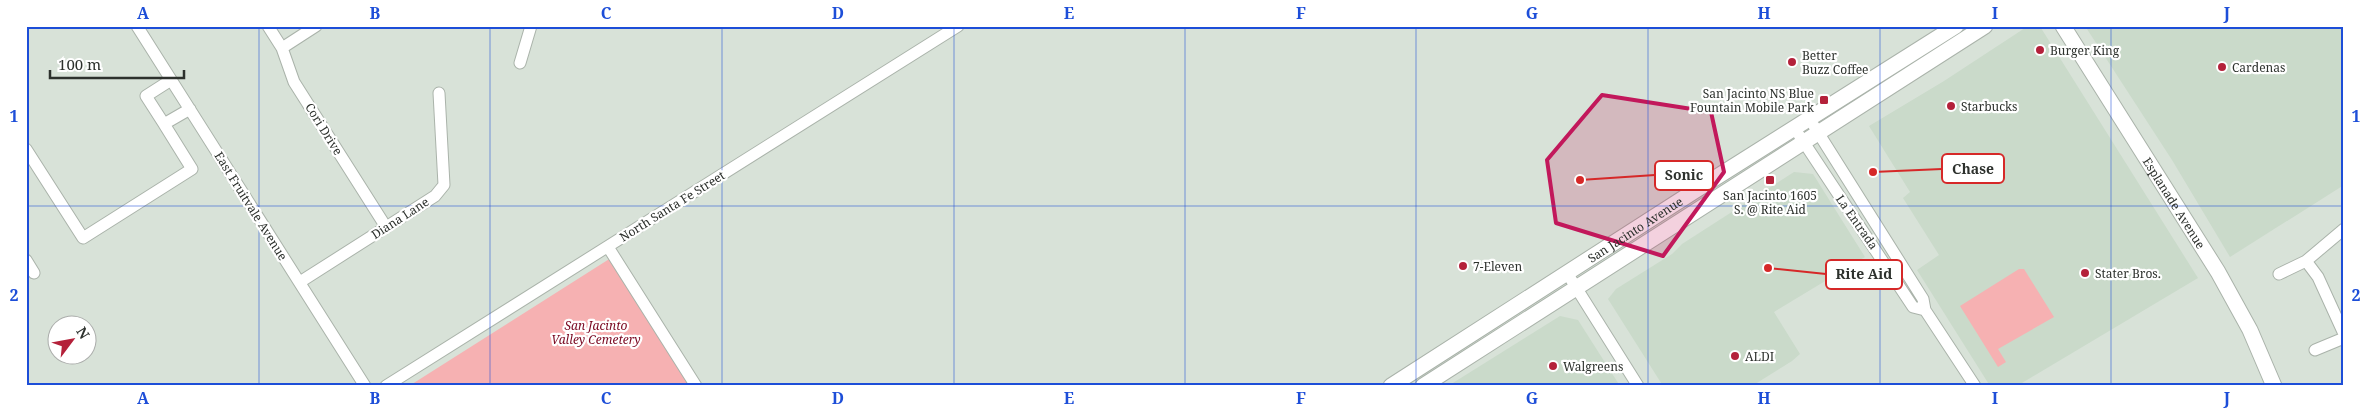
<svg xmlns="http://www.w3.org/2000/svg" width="2370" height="412" font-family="'Noto Serif',serif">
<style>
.built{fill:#cadaca}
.green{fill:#f6b1b2}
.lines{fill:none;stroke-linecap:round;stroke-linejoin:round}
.street-casing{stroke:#aab3aa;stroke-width:13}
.secondary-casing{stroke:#aab3aa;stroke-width:17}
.street{stroke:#fff;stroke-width:11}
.secondary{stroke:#fff;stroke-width:15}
.marked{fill:#c2185b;fill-opacity:0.2;stroke:#c2185b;stroke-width:4;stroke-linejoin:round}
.grid{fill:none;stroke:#1d4ed8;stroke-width:1;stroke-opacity:0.55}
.poi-dot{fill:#b4213a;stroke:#fff;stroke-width:2}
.labels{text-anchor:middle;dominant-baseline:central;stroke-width:4.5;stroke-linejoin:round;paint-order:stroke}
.poi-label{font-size:12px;fill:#2d312d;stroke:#fff;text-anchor:start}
.street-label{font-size:12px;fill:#2d312d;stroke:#fff}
.park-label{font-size:12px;font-style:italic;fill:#790720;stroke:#fff}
.leader{fill:none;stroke:#d62828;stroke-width:2}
.callout-dot{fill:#d62828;stroke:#fff;stroke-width:2}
.callout{fill:#fff;stroke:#d62828;stroke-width:2}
.callout-label{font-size:14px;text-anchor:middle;font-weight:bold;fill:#2d312d}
.neatline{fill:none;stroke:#1d4ed8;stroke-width:2}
.grid-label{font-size:16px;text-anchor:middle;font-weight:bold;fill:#1d4ed8}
</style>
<rect width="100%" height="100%" fill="#d8e2d8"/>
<path class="built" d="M2028,26L2041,28L2198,278L2017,386H1990L1917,270L1939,255L1903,198L1910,192L1869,126L1944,81Z
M2085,26H2344V185L2230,257L2172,160Z
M1794,172L1813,174L1865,257L1774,312L1800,354L1792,361L1752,386H1663L1608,299L1616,289L1672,254L1682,244Z
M1560,316L1578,320L1620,386H1448Z"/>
<path class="green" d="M614,256L695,386H409Z
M2019,269H2024L2054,317L1998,349L2006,362L1998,367L1960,306Z"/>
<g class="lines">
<defs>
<path id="street" d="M137,26L365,386
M268,26L282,48L294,82L386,227
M282,48L316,26
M520,63L531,26
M164,124L146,96L171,80
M1814,126L1923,299L1925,310L1975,386
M1799,135L1913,307L1925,310
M26,149L83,238L192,169L164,124L190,109
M1684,177L1693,192
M608,247L696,386
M26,260L34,273
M2306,261L2318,277L2344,334
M1567,273L1638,386
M2279,274L2306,261L2344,229
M300,282L435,196L444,185L439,93
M2315,350L2344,338
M386,386L958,26"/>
<g id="secondary">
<path id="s1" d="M2063,26L2218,272L2250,330L2274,386"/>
<path id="s2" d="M1391,386L1693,192L1956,26"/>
<path d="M1423,386L1985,26"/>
</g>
</defs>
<use href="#street" class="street-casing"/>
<use href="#secondary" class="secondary-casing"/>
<use href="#street" class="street"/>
<use href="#secondary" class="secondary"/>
</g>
<path class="marked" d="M1602,95L1711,112L1724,172L1663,256L1556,223L1547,160Z"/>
<path class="grid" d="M259,26V386M490,26V386M722,26V386M954,26V386M1185,26V386M1416,26V386M1648,26V386M1880,26V386M2111,26V386M26,206H2344"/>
<g class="poi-dot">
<circle cx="2040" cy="50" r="5"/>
<circle cx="1792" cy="62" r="5"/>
<circle cx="2222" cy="67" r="5"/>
<rect x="1819" y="95" width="10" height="10" rx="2.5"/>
<circle cx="1951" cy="106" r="5"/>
<rect x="1765" y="175" width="10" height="10" rx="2.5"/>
<circle cx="1463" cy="266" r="5"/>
<circle cx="2085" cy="273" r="5"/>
<circle cx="1735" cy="356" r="5"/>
<circle cx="1553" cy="366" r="5"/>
</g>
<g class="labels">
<g class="poi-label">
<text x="2050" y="50">Burger King</text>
<text x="1802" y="55">Better<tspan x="1802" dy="14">Buzz Coffee</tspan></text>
<text x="2232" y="67">Cardenas</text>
<text x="1814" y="93" text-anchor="end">San Jacinto NS Blue<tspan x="1814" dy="14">Fountain Mobile Park</tspan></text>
<text x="1961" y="106">Starbucks</text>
<text x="1770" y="195" text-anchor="middle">San Jacinto 1605<tspan x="1770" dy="14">S. @ Rite Aid</tspan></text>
<text x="1473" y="266">7-Eleven</text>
<text x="2095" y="273">Stater Bros.</text>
<text x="1745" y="356">ALDI</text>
<text x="1563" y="366">Walgreens</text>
</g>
<g class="street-label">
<text transform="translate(324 129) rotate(58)">Cori Drive</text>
<text stroke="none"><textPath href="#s1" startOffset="209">Esplanade Avenue</textPath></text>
<text transform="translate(251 206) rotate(58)">East Fruitvale Avenue</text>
<text transform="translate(672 206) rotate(-32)">North Santa Fe Street</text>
<text transform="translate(400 218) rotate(-33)">Diana Lane</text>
<text transform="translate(1857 222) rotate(55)">La Entrada</text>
<text stroke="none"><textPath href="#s2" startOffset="290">San Jacinto Avenue</textPath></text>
</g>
<g class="park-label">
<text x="596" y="325">San Jacinto<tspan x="596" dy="14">Valley Cemetery</tspan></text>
</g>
</g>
<path class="leader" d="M1873 172L1942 169M1580 180L1655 175M1768 268L1826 274"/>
<g class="callout-dot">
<circle cx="1873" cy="172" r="5"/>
<circle cx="1580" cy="180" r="5"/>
<circle cx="1768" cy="268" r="5"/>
</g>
<g class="callout">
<rect x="1942" y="154" width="62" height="29" rx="5"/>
<rect x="1655" y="161" width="58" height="29" rx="5"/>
<rect x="1826" y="260" width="76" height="29" rx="5"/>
</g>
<g class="callout-label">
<text x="1973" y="174">Chase</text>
<text x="1684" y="180">Sonic</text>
<text x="1864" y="279">Rite Aid</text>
</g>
<rect width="2370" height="412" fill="none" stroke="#ffffff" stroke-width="55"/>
<g transform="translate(72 340) rotate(58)"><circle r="24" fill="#ffffff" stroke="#abadab"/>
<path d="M0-4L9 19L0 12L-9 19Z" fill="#b4213a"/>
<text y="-8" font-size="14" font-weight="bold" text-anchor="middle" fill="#2d312d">N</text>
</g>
<path d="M50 70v8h134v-8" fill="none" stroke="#2d312d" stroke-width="2.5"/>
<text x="58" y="70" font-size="15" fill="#2d312d" stroke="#ffffff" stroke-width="4" paint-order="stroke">100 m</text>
<rect x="28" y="28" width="2314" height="356" class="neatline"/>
<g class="grid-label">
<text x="143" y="19">A</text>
<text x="375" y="19">B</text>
<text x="606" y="19">C</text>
<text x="838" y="19">D</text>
<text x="1069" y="19">E</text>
<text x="1301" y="19">F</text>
<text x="1532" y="19">G</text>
<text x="1764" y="19">H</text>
<text x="1995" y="19">I</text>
<text x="2227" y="19">J</text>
<text x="14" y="122">1</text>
<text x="2356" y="122">1</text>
<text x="14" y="301">2</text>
<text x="2356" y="301">2</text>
<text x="143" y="404">A</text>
<text x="375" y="404">B</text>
<text x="606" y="404">C</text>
<text x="838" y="404">D</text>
<text x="1069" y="404">E</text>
<text x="1301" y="404">F</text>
<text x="1532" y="404">G</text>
<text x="1764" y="404">H</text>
<text x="1995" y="404">I</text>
<text x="2227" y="404">J</text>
</g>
</svg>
